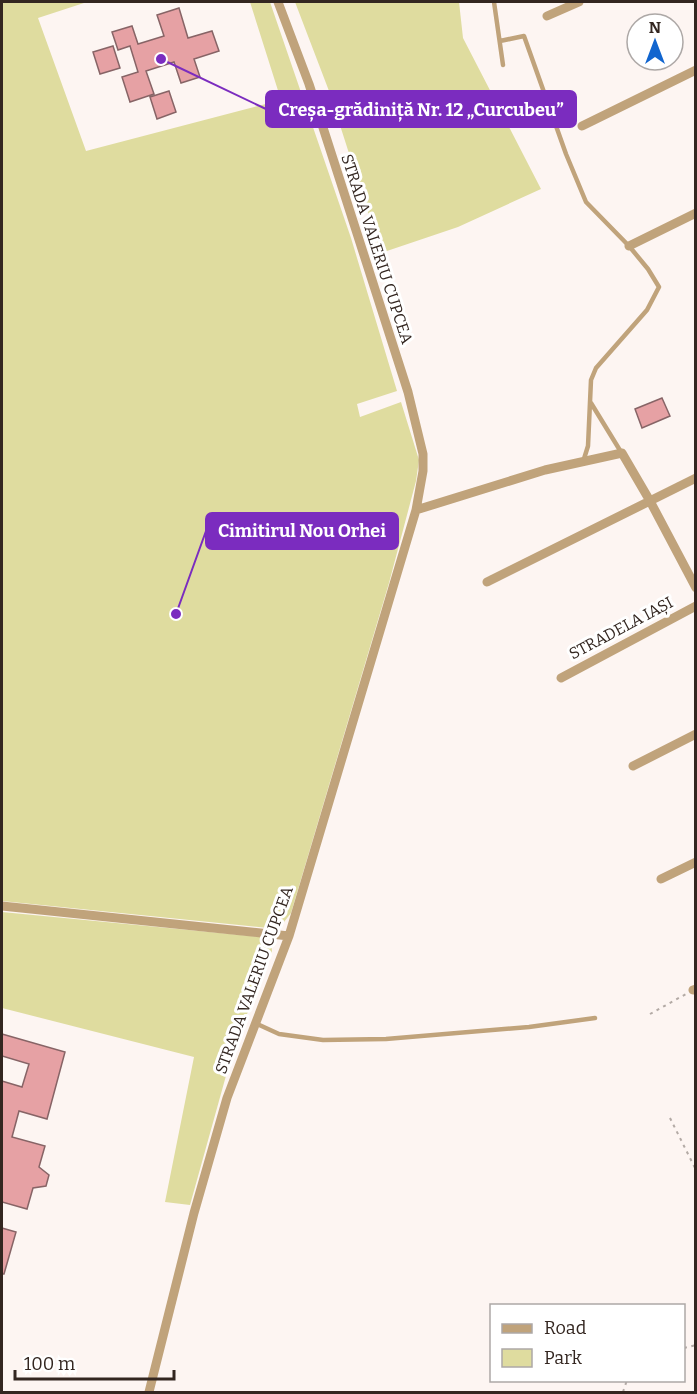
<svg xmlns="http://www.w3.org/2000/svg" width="697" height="1394" font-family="Bitter,serif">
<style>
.green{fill:#dfdc9f}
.building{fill:#e6a1a4;stroke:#876466;stroke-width:1.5}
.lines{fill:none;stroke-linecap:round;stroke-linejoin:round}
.path{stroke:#b3aaa5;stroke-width:2;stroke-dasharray:3 4.5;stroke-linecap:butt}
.lane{stroke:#c0a37b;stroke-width:4.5}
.street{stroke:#c0a37b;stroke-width:9}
.labels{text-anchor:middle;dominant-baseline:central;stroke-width:6;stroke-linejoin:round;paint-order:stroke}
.street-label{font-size:16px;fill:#332620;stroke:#fff}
.leader{fill:none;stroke:#7b2cbf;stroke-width:2}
.callout-dot{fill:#7b2cbf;stroke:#fff;stroke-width:2}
.callout{fill:#7b2cbf;stroke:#7b2cbf;stroke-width:2}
.callout-label{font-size:18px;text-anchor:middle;font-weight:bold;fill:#fff}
</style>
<rect width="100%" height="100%" fill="#fdf5f2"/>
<path class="green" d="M2,2H87L38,18L86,151L281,100L250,2H270L351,238L397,391L357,404L360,417L401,402L419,460L416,481L389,583L291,913L284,922L268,928L2,901Z
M295,2H459L463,38L541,189L458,227L381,253L329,91Z
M2,912L260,937L271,943L272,951L234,1047L190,1205L165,1202L194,1057L2,1008Z"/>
<path class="building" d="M179,8L188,38L212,31L219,51L194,59L200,77L181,83L174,62L146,71L154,94L130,102L122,77L138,72L130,46L118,50L112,32L132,26L138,44L164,36L157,15Z
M113,46L120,68L100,74L93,52Z
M169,91L176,112L157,119L150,97Z
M662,398L670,416L642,428L635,409Z
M2,1034L65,1052L47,1119L19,1111L12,1137L45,1146L39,1167L49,1175L46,1186L33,1188L27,1209L2,1202V1081L22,1087L29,1064L2,1056Z
M2,1228L16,1232L4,1274H2Z"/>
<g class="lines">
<path class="path" d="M650,1014L686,994
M670,1118L696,1170
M684,1348L696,1345
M623,1392L627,1380"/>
<path class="lane" d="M494,2L503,65
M500,41L524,36L566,154L586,202L629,246L648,269L659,287L647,310L596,368L591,380L588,446L583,462
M591,403L621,452
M255,1023L279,1034L323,1040L386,1039L529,1027L595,1018"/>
<path class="street" d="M547,16L579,2
M582,126L696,70
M629,246L696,213
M416,510L545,470L622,453L650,501L696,588
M487,582L696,478
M561,678L696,606
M633,766L696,734
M661,879L696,862
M2,906L289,936
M693,990L696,989
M149,1392L194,1213L227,1098L289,936L416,510L423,471V454L408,392L309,84L278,2"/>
</g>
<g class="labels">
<g class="street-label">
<text transform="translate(377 249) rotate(72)">STRADA VALERIU CUPCEA</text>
<text transform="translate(621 628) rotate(-28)">STRADELA IAȘI</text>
<text transform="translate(254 980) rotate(-70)">STRADA VALERIU CUPCEA</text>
</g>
</g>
<path class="leader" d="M161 59L266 109M176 614L206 531"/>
<g class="callout-dot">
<circle cx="161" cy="59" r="6"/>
<circle cx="176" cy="614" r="6"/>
</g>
<g class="callout">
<rect x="266" y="91" width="310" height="36" rx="6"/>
<rect x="206" y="513" width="192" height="36" rx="6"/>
</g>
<g class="callout-label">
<text x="421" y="116">Creșa-grădiniță Nr. 12 „Curcubeu”</text>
<text x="302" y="537">Cimitirul Nou Orhei</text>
</g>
<rect width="697" height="1394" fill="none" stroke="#332620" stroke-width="6"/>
<rect x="490" y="1304" width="195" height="78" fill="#ffffff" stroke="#ada8a6" stroke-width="1.5"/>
<rect x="502" y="1324" width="30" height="9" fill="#c0a37b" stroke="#ada8a6" stroke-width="1.5"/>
<text x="544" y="1334" font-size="18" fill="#332620">Road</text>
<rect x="502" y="1349" width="30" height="18" fill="#dfdc9f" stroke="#ada8a6" stroke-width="1.5"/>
<text x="544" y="1364" font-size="18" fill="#332620">Park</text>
<g transform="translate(655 42)"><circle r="28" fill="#ffffff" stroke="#ada8a6" stroke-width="1.5"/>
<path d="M0-4.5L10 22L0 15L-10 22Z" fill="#1165cf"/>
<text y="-9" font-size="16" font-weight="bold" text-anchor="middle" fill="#332620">N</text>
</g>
<path d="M15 1370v9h159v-9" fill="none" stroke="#332620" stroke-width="3"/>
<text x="24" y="1370" font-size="18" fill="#332620" stroke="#ffffff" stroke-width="4.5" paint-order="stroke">100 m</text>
</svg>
